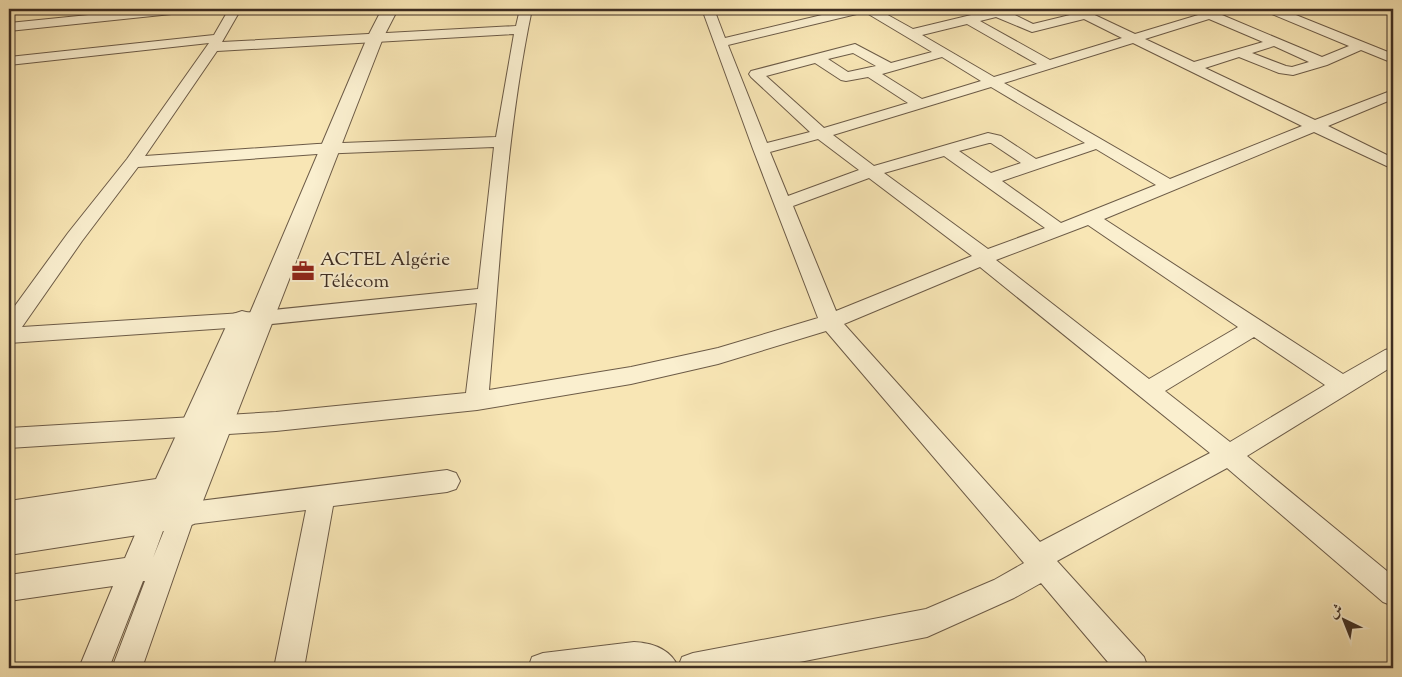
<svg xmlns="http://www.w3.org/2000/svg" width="1402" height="677" font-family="'Sorts Mill Goudy',Amiri,serif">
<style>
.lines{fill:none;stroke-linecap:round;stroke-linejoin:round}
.minor-casing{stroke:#6c5b47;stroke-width:2}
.tertiary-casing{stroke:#6c5b47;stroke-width:2}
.minor{fill:#faefcf;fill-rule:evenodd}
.tertiary{fill:#faefcf;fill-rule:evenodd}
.labels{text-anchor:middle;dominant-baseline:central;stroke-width:4;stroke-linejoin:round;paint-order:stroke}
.poi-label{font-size:19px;fill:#3d2d22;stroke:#faefcf;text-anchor:start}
</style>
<rect width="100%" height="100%" fill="#f8e6b5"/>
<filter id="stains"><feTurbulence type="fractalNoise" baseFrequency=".004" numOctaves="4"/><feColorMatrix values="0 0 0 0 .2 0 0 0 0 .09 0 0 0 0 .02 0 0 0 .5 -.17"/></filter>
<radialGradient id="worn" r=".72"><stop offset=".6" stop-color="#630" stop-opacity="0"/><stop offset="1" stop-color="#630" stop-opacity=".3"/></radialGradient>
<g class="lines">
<defs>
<path id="minor" d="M148,9H187L181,13L9,31V23Z
M229,9H241L222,42L516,26L520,9H532C506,133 500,263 489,390L631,367L718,348L818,318L753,149L702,9H714L725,38L847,9H877L913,29L996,9L1007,11L1033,24L1074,14L1067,9H1082L1135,34L1218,9H1236L1234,12L1222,15L1322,57L1349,46L1267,12L1265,9H1281L1393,54V63L1361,50L1327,65L1293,75L1279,73L1239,57L1205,68L1315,120L1393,90V99L1328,126L1393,158V169L1314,132L1104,219L1343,374L1385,350L1393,348V366L1247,456L1393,576V606L1383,602L1227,468L1057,561L1144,657L1148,668H1113L1041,583L1014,598L927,637L769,668H528L532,657L543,653L634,642C652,643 671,649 678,667L682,657L693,653L926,609L994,580L1024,563L826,331L718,364L631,384L477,410L276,431L9,448V428L276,412L466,393L477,303L243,327L9,343V314L68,233L127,159L209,43L9,65V57L214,35ZM865,12L932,52L891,63L855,44L751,71L749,74L751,77L810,132L767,143L728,45ZM996,17L1032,32L1084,19L1122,38L1050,60L980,21ZM1209,19L1263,42L1194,62L1145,39ZM967,24L1037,64L994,77L922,35ZM514,34L496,137L317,144L145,156L217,51ZM1133,43L1302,126L1170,179L1004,83ZM1274,46L1309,62L1292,67L1286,66L1252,53ZM853,53L876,66L848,72L828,59ZM942,57L981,81L922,99L882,74ZM815,63L841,80L846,81L868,77L908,103L824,128L766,76ZM991,87L1085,143L1036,159L1001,136L988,133L874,166L833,135ZM818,139L859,170L788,196L770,152ZM989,143H991L1021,163L991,173L959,151ZM494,147L478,289L243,313L22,327L82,241L138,167L317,154ZM1096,149L1156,185L1061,223L1002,181ZM944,156L1045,228L988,249L884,173ZM869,178L972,256L836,311L793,206ZM1088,225L1238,327L1149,379L996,260ZM980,267L1210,453L1040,542L844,324ZM1254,337L1325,385L1230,442L1165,391Z
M447,470L456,473L460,481L456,489L447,492L333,506L304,668H274L306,510L192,524L142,668H112L145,581H143L109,668H79L113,586L9,601V575L125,558L146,509L155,505L164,509L168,517L153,558L174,506L183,503Z"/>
<path id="tertiary" d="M382,9H398L383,38L194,524L183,528L9,555V501L156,479L229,320L233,314L242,311L250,313L367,38Z"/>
</defs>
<use href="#minor" class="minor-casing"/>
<use href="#tertiary" class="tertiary-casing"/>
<use href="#minor" class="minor"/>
<use href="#tertiary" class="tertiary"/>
</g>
<defs>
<symbol id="office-bare" viewBox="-9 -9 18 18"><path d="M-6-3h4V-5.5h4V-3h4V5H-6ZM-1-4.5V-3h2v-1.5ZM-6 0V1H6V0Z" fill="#8f2418" stroke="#faefcf" stroke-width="2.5" paint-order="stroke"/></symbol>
</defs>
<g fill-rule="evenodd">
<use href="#office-bare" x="287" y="255" width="32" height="32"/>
</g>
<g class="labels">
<g class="poi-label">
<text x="320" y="260">ACTEL Algérie<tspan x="320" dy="22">Télécom</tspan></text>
</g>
</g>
<rect width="1402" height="677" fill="none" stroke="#f8e6b5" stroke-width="30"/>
<rect x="10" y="10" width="1382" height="657" fill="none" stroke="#3d2d22" stroke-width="2.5"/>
<rect x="15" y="15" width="1372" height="647" fill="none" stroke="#3d2d22"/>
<g transform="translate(1344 620) rotate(317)" stroke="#faefcf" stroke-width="4" paint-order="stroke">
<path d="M0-4L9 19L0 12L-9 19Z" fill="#3d2d22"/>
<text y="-8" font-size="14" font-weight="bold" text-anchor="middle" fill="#3d2d22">ش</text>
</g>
<rect width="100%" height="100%" filter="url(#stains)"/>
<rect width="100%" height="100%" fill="url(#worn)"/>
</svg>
